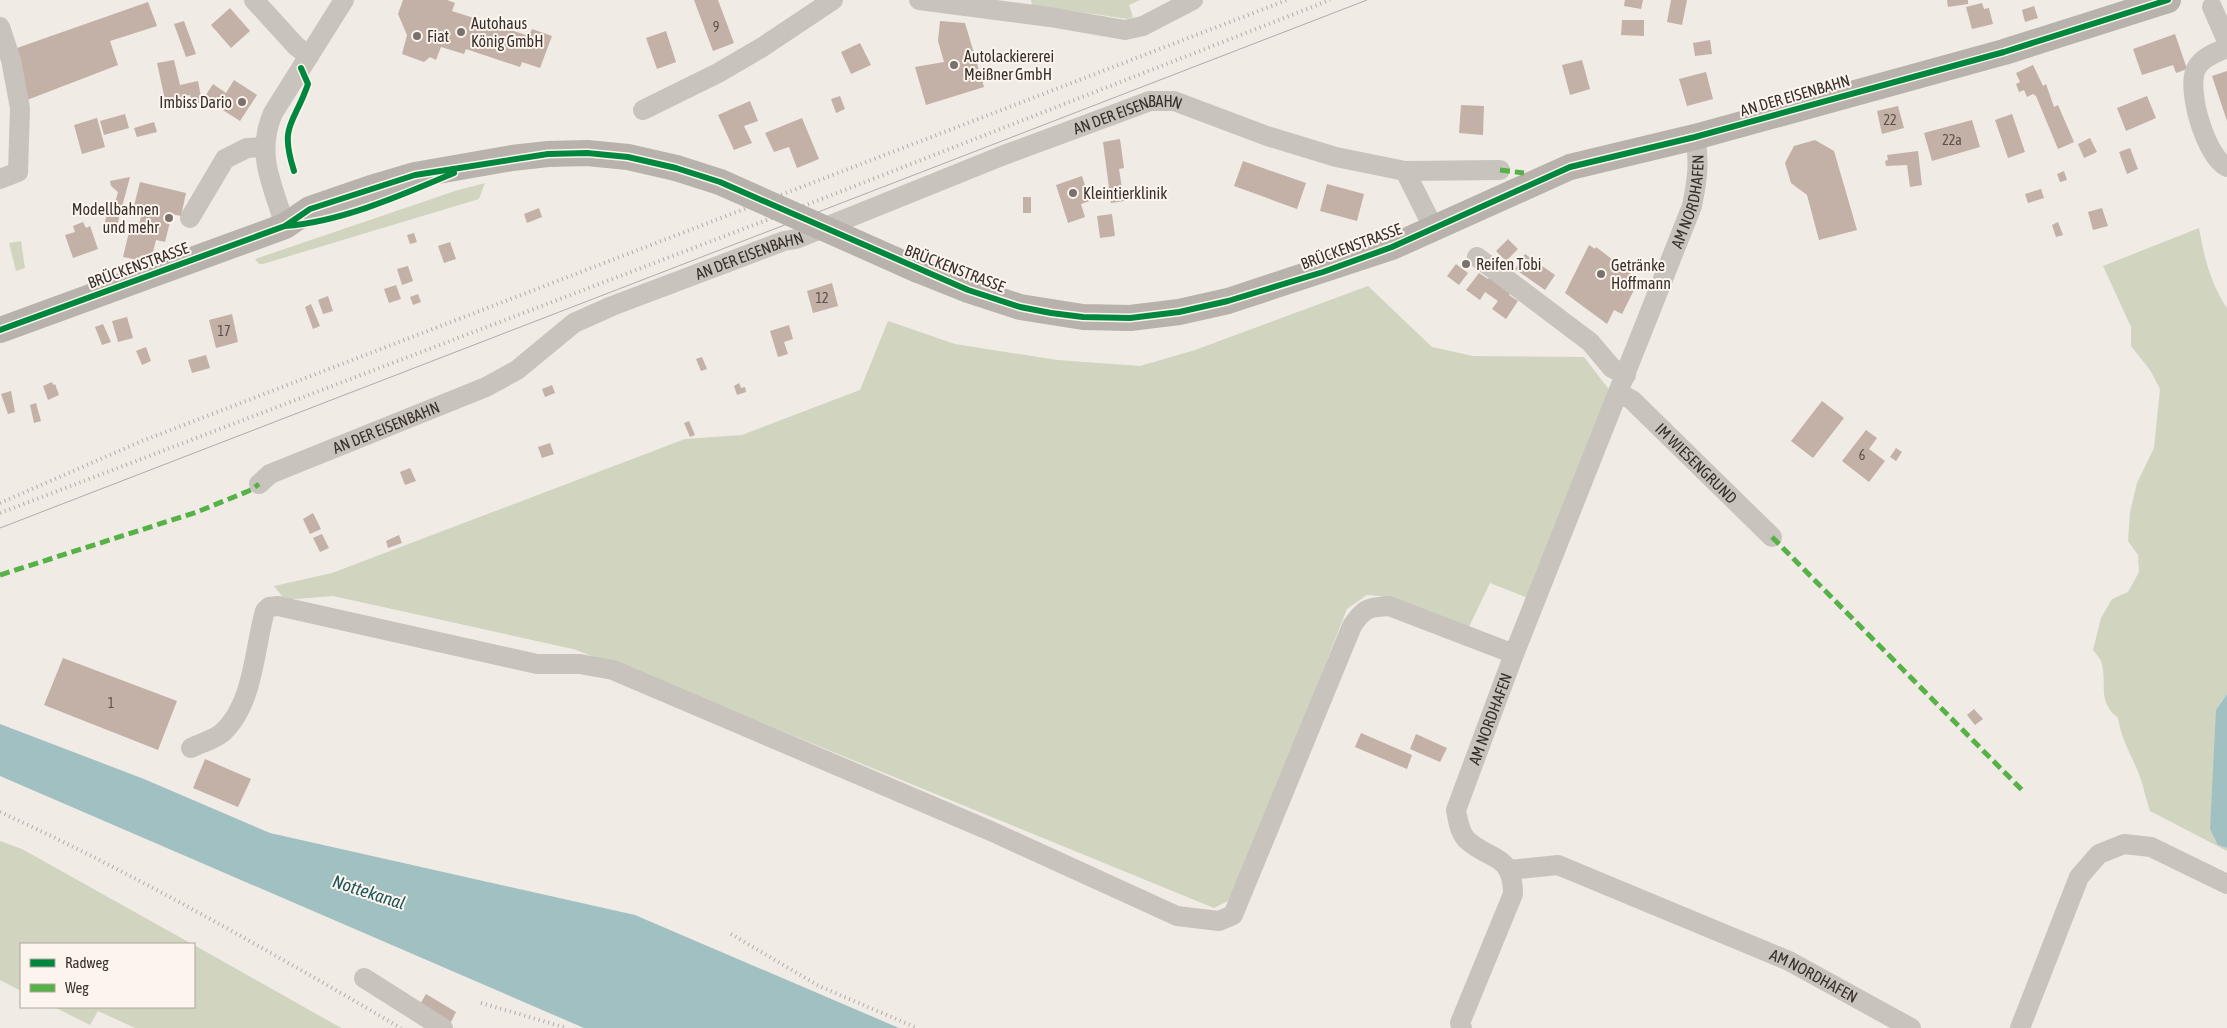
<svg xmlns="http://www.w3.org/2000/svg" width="2227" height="1028" font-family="'Asap Condensed',sans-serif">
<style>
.green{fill:#d1d5bf}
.water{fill:#a1c0c1}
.building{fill:#c3b0a7}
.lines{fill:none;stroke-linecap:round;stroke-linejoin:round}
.minor{stroke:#c9c3bd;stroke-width:20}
.major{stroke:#b8b1ac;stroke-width:26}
.tram{stroke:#b1aca7;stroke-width:1}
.rail{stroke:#b1aca7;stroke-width:4;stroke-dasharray:1 4;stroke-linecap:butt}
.major-bridge{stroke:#b8b1ac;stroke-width:26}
.quiet{stroke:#56b246;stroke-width:5;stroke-dasharray:10 5;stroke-linecap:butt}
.cycleway-casing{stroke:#fbf5ee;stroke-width:9}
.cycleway{stroke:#00873e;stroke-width:6}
.poi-dot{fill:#7a716c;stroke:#fbf5ee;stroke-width:2}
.labels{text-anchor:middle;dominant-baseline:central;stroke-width:4;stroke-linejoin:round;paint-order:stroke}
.number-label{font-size:14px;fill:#5c504a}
.poi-label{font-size:16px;fill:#3a302b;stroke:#fbf5ee;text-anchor:start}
.street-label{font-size:16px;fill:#3a302b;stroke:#fbf5ee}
.water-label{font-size:18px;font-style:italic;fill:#20575d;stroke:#fbf5ee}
</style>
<rect width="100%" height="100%" fill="#f0ebe5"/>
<path class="green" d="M1031,0H1140L1129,5L1133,17L1128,19L1032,5Z
M485,183L479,199L263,264H259L255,259L458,190Z
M2199,228C2204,256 2210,283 2227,308V694L2216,710L2218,845L2227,848V851L2150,811C2146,800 2144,788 2140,777C2132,756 2121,739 2118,718C2097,701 2107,685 2102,664C2101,659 2096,654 2093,650L2101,618L2112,599L2128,592L2139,572L2138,555L2128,541L2130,512L2137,483L2154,448L2160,389L2150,370L2131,346V327L2103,266Z
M21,241L25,268L16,271L9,243Z
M1368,286L1432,347L1473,356L1584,357L1611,392L1528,598L1490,583L1467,631L1380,596L1367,595L1347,609L1234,898L1214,908L662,682L573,649L333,596L285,600L274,586L332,573L685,439L742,435L860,390L888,321L955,344L1057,360L1140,366L1195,350Z
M0,841L22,849L192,944H21V991L0,980Z
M194,945L334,1024L342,1028H135L98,1011L90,1025L54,1007H194Z"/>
<path class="water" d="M2227,694V848L2218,845L2210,829L2216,710Z
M0,724L144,779L270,833L635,915L899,1028H584L0,776Z"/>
<path class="building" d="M403,0H447L455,3L452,11L529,36L532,29L552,36L540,68L522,62L520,67L466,49L464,54L441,47L436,60L430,57L424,62L402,54L407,35L398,14Z
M694,0H718L734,43L713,51Z
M1625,0H1643L1641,9L1624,6Z
M1671,0H1687L1682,25L1667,22Z
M1947,0H1968V4L1948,7Z
M148,2L157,26L110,41L118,65L27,100L17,48Z
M1982,3L1984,9L1989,8L1993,24L1972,29L1966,7Z
M2034,6L2038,18L2025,22L2022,10Z
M230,8L250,31L231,48L211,25Z
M1622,20H1644V36L1621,35Z
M184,21L196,54L186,57L174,24Z
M940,21L965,23L984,87L926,105L915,67L944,62L938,41Z
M666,31L676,62L657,69L646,38Z
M2175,34L2187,69L2176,73L2173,65L2142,75L2133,49Z
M1710,40L1712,54L1695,56L1693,43Z
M860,43L871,65L851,74L841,52Z
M174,60L180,85L198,81L202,102L192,104L190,95L165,100L157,63Z
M1582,60L1590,89L1570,95L1562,65Z
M2033,65L2043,86L2046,84L2054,107L2058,105L2074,142L2058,149L2036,96L2033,94L2027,97L2024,90L2019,92L2016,84L2020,82L2016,73Z
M2227,71V121L2212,76Z
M1706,72L1713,99L1687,106L1679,79Z
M234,80L257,95L240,121L204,98L213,84L226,93Z
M840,96L845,109L836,113L831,99Z
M2147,96L2156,118L2126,131L2117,108Z
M750,101L758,121L744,126L752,143L734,150L718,115Z
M1461,105L1484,106L1483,135L1459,133Z
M1898,106L1904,128L1882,134L1877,111Z
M125,114L129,128L104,135L100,121Z
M2012,114L2025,152L2008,158L1995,120Z
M97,118L105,147L82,154L74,125Z
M802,118L819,159L797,168L789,147L774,152L765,133Z
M1972,120L1980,147L1932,161L1924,133Z
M154,122L157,132L137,137L134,128Z
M2090,138L2097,152L2084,158L2078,144Z
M1120,139L1124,168L1119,169L1124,201L1111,203L1103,142Z
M1815,140L1834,151L1857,230L1819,240L1807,195L1791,183L1785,163L1794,146Z
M2130,148L2138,169L2127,174L2119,152Z
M1918,151L1922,185L1910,187L1907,165L1886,166L1885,161L1888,160L1887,155Z
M1243,161L1306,183L1297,209L1234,186Z
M2064,171L2067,180L2060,182L2057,174Z
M1082,176L1090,201L1081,204L1085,217L1068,223L1056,185Z
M130,177L115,233L103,230L107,213L112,214L118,192L111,186L110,181Z
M140,182L186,193L181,216L172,214L165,242L156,240L152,256L138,260L123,257L129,232L137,234L143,208L134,206Z
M1327,184L1364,194L1357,221L1320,211Z
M2041,189L2044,198L2028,203L2025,194Z
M1023,197H1031V213H1023Z
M539,208L542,217L527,223L524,214Z
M2102,208L2108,226L2093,230L2088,212Z
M1112,214L1115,236L1100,238L1097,216Z
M83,222L86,228L90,226L98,249L73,258L65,235L75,232L73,226Z
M2058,222L2063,235L2056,237L2052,225Z
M414,233L417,242L410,244L407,235Z
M1508,239L1518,249L1506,261L1496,251Z
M450,242L456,259L444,263L438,246Z
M1589,245L1595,249L1596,247L1639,280L1622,314L1614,310L1607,324L1565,293Z
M1525,254L1555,275L1545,290L1515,269Z
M1456,264L1468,273L1459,285L1447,276Z
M408,266L413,281L402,285L397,269Z
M1479,273L1488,279L1491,276L1512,291L1509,295L1518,301L1506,319L1492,309L1498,301L1485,292L1480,300L1466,290Z
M832,283L838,306L813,313L807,291Z
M396,285L401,299L389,303L384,289Z
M418,294L421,302L413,305L410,297Z
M328,296L333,311L323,314L318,300Z
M311,304L320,326L313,329L305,307Z
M232,314L238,342L216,348L209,320Z
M127,317L133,338L118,342L112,321Z
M103,324L111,342L102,345L95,327Z
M789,325L793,339L784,342L788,354L778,357L770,331Z
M146,347L151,361L142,365L136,351Z
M206,355L210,368L192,373L188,360Z
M702,357L707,369L701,371L696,359Z
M52,382L53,385L55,384L59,395L48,400L43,386Z
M739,383L741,388L745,387L746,392L737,395L734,386Z
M552,385L555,393L545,397L542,389Z
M11,391L15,412L8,414L1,394Z
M1822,401L1844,418L1813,458L1791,441Z
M36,403L41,421L34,423L30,405Z
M689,421L695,435L690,437L684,423Z
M1866,430L1877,438L1869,449L1885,461L1869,482L1842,461Z
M550,443L554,454L542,458L538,447Z
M1896,448L1902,452L1896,461L1890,457Z
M410,468L416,481L405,485L400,472Z
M313,513L321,529L310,534L303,519Z
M322,534L329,548L320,552L313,538Z
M399,535L402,543L388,548L386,541Z
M63,658L177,701L158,750L44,705Z
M1974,709L1983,719L1975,725L1967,715Z
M1361,733L1412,755L1407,769L1355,747Z
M1416,734L1447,748L1440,762L1410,749Z
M205,759L251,779L238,807L193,788Z
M426,994L456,1012L450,1024L419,1006Z"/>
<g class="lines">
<g class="minor">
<path d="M254,0L296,46L309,56"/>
<path d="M919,0L1050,17L1125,30L1143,26L1193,0"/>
<path d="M2212,7L2227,41"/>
<path d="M0,27L11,60L20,108L18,172L0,179"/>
<path d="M2227,48C2216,52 2201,58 2196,69C2186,90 2206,157 2227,167"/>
<path d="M643,110L718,73L761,48L833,0"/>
<path d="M1405,171L1434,229"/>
<path d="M190,218L225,159L247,148L263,147"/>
<path d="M285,226C273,185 255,155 273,113L344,0"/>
<path d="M1477,257L1590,342L1612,368L1626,375"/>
<path id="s1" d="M1619,393L1632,400L1772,537"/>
<path id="s2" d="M259,484L270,474L486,387L517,370L574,323L612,306L784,241L796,239L1004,155L1150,101H1174L1267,136L1336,157L1405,171L1500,170"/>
<path d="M191,748C201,743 213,740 222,733C254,704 254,649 265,611L269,607L278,606L537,664H580L613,670L993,832L1177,916L1219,921L1233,915L1352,626C1363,609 1368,607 1389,606L1514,654"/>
<path id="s3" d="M1509,870L1558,865L1789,961L1911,1028"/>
<path d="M364,978L443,1028"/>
<path id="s4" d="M1462,1028L1460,1023L1513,894C1513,852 1488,861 1466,839C1459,831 1458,820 1456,810L1514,654L1692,206C1697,181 1700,162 1695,137"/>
<path d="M2020,1028L2079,877L2099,854L2124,844L2151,847L2227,884"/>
</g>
<path class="major" d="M918,270L968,290L1020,307L1083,317L1130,318L1179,312L1228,301L1392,247L1570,167L1695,137L2004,52L2168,0
M0,330L285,226L310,209L371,188L415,175L512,158L548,154L587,153L628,157L676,168"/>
<path class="tram" d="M0,528L1367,0"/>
<path class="rail" d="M0,503L142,441L1287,0
M0,513L819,200L1330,0
M0,812C138,875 270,952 401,1028
M731,934L819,986L917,1028
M481,1003L567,1028"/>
<path class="major-bridge" d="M676,168L720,182L918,270"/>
<path class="quiet" d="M1500,170L1524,173
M1772,537L2023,791
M0,575L197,512L251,490L259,484"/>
<defs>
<path id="cycleway" d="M294,171C279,124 294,125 308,84L301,68
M285,226C341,222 402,195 454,173
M0,330L285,226L310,209L415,175L548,154L587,153L628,157L676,168L720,182L968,290L1020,307L1051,313L1083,317L1130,318L1179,312L1228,301L1323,272L1392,247L1570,167L1695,137L2004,52L2168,0"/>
</defs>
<use href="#cycleway" class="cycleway-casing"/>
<use href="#cycleway" class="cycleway"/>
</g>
<g class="poi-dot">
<circle cx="461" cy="32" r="5"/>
<circle cx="417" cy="36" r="5"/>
<circle cx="954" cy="65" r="5"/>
<circle cx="242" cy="102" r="5"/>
<circle cx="1073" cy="193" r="5"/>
<circle cx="169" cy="218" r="5"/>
<circle cx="1466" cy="264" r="5"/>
<circle cx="1601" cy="274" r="5"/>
</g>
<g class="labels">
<g class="number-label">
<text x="716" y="27">9</text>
<text x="1890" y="120">22</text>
<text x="1952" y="140">22a</text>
<text x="822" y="298">12</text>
<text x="224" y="331">17</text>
<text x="1862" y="455">6</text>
<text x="111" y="703">1</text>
</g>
<g class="poi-label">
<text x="471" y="23">Autohaus<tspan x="471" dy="18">König GmbH</tspan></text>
<text x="427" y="36">Fiat</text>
<text x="964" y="56">Autolackiererei<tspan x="964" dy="18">Meißner GmbH</tspan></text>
<text x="232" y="102" text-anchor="end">Imbiss Dario</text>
<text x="1083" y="193">Kleintierklinik</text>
<text x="159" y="209" text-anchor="end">Modellbahnen<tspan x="159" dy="18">und mehr</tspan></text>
<text x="1476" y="264">Reifen Tobi</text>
<text x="1611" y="265">Getränke<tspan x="1611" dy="18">Hoffmann</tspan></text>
</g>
<g class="street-label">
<text transform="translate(1795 95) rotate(-16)">AN DER EISENBAHN</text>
<text stroke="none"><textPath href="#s2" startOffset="950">AN DER EISENBAHN</textPath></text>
<text stroke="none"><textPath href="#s4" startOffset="906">AM NORDHAFEN</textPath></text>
<text transform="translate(1351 246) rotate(-20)">BRÜCKENSTRASSE</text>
<text stroke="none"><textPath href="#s2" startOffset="545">AN DER EISENBAHN</textPath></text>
<text transform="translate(138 265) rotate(-20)">BRÜCKENSTRASSE</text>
<text transform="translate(955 268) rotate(21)">BRÜCKENSTRASSE</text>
<text stroke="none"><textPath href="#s2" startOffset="140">AN DER EISENBAHN</textPath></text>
<text stroke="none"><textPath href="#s1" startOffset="105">IM WIESENGRUND</textPath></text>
<text stroke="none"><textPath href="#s4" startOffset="351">AM NORDHAFEN</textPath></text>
<text stroke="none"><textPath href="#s3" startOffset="328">AM NORDHAFEN</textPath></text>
</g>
<g class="water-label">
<text transform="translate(369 892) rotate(18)">Nottekanal</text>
</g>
</g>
<rect x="20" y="943" width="175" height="65" fill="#fbf5ee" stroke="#aea6a0"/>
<rect x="30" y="959" width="25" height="8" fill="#00873e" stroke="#aea6a0"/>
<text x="65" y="968" font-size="15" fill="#3a302b">Radweg</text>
<rect x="30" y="984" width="25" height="8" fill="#56b246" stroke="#aea6a0"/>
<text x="65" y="993" font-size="15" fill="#3a302b">Weg</text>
</svg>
